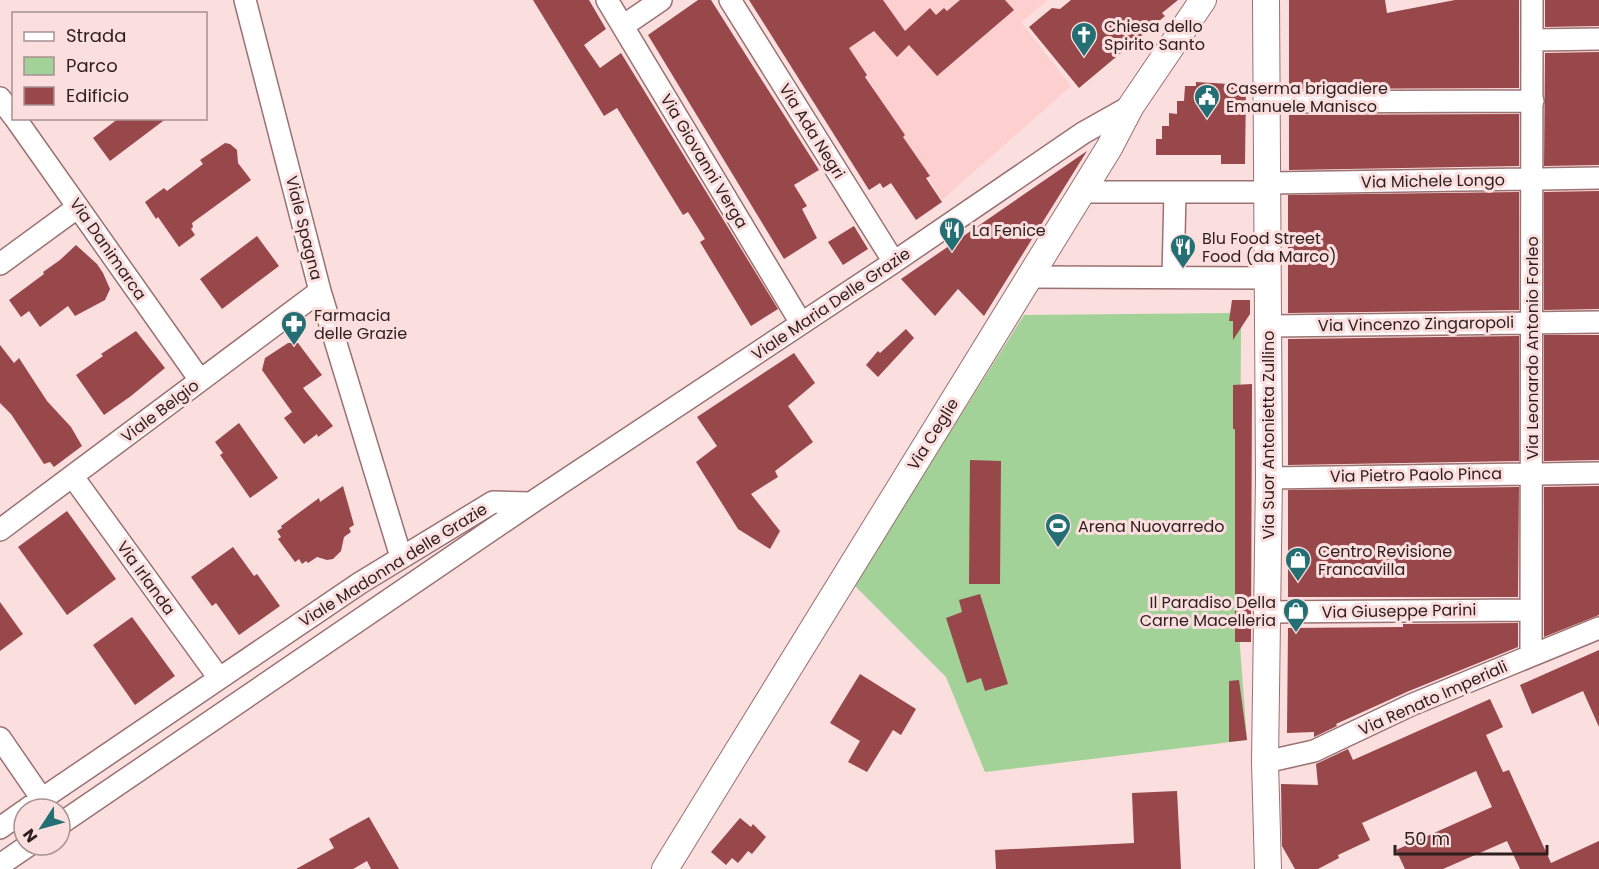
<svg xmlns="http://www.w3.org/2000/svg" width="1599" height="869" font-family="Poppins,sans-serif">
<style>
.built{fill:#fdd0cf}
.green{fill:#a2d297}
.building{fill:#98474a}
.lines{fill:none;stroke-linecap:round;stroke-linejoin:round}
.minor-casing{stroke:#9b7171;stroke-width:24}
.major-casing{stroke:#9b7171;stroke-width:28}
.minor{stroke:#fff;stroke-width:21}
.major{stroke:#fff;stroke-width:26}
.labels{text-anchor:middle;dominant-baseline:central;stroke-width:6;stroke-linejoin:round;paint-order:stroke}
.poi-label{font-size:16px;fill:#2e1e1e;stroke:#fbdede;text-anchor:start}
.street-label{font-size:16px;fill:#2e1e1e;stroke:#fbdede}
</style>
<rect width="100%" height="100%" fill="#fbdede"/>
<path class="built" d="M819,0H1048L1021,22L1071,86L942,200Z"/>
<path class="green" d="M1233,313L1241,328L1239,634L1247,740L985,772L946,677L854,585L1024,315Z"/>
<path class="building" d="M533,0H589L606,29L584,45L600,68L621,53L778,309L751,326L700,242L705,239L688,212L683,215L617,108L604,116Z
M698,0H711L819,170L794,185L807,206L802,209L817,238L784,259L648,35Z
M749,0H883L905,31L930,8L936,15L944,8L947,11L960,0H1005L1014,10L937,76L909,45L897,57L874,31L849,48L867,75L865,77L905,135L903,137L930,176L926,178L942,202L916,220L891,183L883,188L880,183L869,190Z
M1071,0H1178L1162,13L1165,16L1079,88L1029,27L1052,8L1060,9Z
M1289,0H1385L1387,13L1455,0H1519V88L1289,89Z
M1545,0H1599V26L1545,27Z
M1599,52V165L1544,166L1545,53Z
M1196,82L1246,85L1245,164H1221V155H1156V139H1162V126H1169V113L1177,114V101H1184L1185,86H1196Z
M1519,114V166L1289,170V115Z
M119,118H167L110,161L93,138Z
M225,143L230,144L237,150L238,163L251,180L192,223L193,227L191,229L195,235L179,247L158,217L156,219L145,202L164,188L167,191L203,164L200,160Z
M1087,151L984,316L958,289L935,316L901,279Z
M1599,191V309L1544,310V192Z
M1519,192V310L1288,313V195Z
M854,226L868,249L843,265L828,242Z
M257,236L279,266L222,309L200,279Z
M76,245L97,264L103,273L110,289L105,300L75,316L68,306L40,327L29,311L21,317L9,300L44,274L43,272L60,260Z
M1232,300H1250V314L1233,340V321H1229Z
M906,329L914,338L878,377L866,365L878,351L880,353Z
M136,331L165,368L131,396L104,415L76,375L103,356L101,354Z
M1544,335H1599V460L1544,461Z
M1519,336V461L1288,465V339Z
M288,343H298L322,375L303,388L333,426L318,437L317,434L304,444L284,418L292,412L262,370L265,358Z
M0,345L14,363L19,358L47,401L71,427L82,446L54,467L50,462L44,464L11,414L0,403Z
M794,353L815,383L788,406L813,442L775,471L778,477L751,494L780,531L770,549L738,529L696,462L717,446L697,417Z
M1252,384L1251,642H1235V429H1233V385Z
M239,423L278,478L250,498L220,455L223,453L215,442Z
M970,460L1001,461L1000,584H969Z
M343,486L354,525L349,528L351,532L344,537L341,551L333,559L327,560L317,557L308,563L306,561L302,564L299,559L295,562L278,539L281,537L277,531L282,528L281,526L319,498L320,502Z
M1599,486V615L1544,637V487Z
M1519,487L1518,597H1288V490Z
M67,511L116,579L67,615L18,547Z
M233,547L254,576L257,574L280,606L239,635L216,603L212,606L191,577Z
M980,594L1008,684L985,691L981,678L967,683L946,618L962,612L959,600Z
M0,602L23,634L0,651Z
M132,617L175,676L135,705L93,645Z
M1518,623V647L1409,691L1336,724L1337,726L1314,737V732L1287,733L1288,628L1403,627V624Z
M1599,650V727L1583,691L1532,714L1520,685Z
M860,674L916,709L901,735L893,730L867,772L848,762L860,741L830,723Z
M1239,680L1247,740L1229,742V681Z
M1490,699L1503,727L1486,735L1503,772L1509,770L1551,863L1599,841V869H1520L1507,841L1443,869H1405L1396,850L1492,807L1476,771L1362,823L1370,840L1338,855L1339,858L1318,869H1295L1282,846L1281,784L1318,785L1316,764L1348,749L1353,760Z
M1177,791L1181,869H996L995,850L1134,843L1132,793Z
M369,817L399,869H371L367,861L353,869H296L334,848L329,839Z
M740,818L751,827L753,824L766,837L752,854L748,851L738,863L732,858L726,865L711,852Z"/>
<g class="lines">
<defs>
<path id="minor" d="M245,0L320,291L401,557
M607,0L801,323
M730,0L894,262
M623,26L661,0
M1533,40L1599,39
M0,98L14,117
M1267,102L1533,101
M15,118L200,380
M1267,183L1599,178
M1080,192H1267
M0,264L78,207
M1029,277L1268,278
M1173,277L1175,192
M1268,326L1599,322
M73,477L219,678
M1269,478L1599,473
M0,530L320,291
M1267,612L1531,610
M1531,655L1532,0
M0,738L42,799
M1265,762L1314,751L1411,705L1599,628
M27,809L360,583L493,502L531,503
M60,824L531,503L894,262L1083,133L1131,106
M0,828L24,811
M0,865L29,845"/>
<path id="major" d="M1266,0L1269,478L1265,762L1268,869
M665,869L1109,148L1131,106L1203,0"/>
</defs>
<use href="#minor" class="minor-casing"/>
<use href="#major" class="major-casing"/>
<use href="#minor" class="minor"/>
<use href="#major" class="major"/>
</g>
<defs>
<symbol id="church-pin" viewBox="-11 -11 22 30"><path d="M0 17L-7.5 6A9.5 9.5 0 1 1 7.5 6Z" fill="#246f73" stroke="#fbdede"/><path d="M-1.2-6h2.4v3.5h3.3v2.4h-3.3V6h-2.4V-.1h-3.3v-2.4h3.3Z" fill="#fff"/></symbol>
<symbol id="civic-pin" viewBox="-11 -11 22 30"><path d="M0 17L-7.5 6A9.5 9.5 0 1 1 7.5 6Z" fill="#246f73" stroke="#fbdede"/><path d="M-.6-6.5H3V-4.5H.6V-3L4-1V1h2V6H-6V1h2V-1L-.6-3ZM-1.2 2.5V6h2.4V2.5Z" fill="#fff"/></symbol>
<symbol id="restaurant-pin" viewBox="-11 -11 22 30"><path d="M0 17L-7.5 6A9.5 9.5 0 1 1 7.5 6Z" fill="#246f73" stroke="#fbdede"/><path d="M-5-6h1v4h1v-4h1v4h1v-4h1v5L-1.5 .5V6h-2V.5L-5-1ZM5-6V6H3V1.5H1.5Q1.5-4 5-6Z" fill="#fff"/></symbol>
<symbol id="pharmacy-pin" viewBox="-11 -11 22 30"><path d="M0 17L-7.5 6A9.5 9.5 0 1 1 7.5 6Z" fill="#246f73" stroke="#fbdede"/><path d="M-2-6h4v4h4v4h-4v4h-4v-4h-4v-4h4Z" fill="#fff"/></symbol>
<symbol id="stadium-pin" viewBox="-11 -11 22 30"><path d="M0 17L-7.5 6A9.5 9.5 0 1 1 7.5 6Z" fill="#246f73" stroke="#fbdede"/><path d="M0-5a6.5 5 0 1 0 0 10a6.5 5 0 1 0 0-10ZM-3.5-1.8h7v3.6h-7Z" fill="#fff"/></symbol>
<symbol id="shop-pin" viewBox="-11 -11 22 30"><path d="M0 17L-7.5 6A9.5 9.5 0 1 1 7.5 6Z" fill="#246f73" stroke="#fbdede"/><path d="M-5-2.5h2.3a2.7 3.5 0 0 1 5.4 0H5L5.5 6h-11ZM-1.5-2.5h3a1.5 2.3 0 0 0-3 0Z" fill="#fff"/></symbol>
</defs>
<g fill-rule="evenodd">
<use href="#church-pin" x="1069" y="20" width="30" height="40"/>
<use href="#civic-pin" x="1192" y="82" width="30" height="40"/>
<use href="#restaurant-pin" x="937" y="215" width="30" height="40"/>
<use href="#restaurant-pin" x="1168" y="232" width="30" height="40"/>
<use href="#pharmacy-pin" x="279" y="309" width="30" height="40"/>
<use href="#stadium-pin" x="1043" y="511" width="30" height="40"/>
<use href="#shop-pin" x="1283" y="545" width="30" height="40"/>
<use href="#shop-pin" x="1281" y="596" width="30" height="40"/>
</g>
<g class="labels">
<g class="poi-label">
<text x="1104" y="26">Chiesa dello<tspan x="1104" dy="18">Spirito Santo</tspan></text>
<text x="1226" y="88">Caserma brigadiere<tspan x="1226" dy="18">Emanuele Manisco</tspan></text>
<text x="972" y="230">La Fenice</text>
<text x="1202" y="238">Blu Food Street<tspan x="1202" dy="18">Food (da Marco)</tspan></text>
<text x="314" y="315">Farmacia<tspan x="314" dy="18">delle Grazie</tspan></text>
<text x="1078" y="526">Arena Nuovarredo</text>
<text x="1318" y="551">Centro Revisione<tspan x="1318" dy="18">Francavilla</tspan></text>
<text x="1276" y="602" text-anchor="end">Il Paradiso Della<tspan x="1276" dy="18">Carne Macelleria</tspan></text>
</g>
<g class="street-label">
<text transform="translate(812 131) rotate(58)">Via Ada Negri</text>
<text transform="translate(704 161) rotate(59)">Via Giovanni Verga</text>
<text transform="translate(1433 181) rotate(-1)">Via Michele Longo</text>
<text transform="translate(304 228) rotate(76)">Viale Spagna</text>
<text transform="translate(108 249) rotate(55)">Via Danimarca</text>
<text transform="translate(831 304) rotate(-34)">Viale Maria Delle Grazie</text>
<text transform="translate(1416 324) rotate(-1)">Via Vincenzo Zingaropoli</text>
<text transform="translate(1532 348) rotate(-90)">Via Leonardo Antonio Forleo</text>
<text transform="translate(160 411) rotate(-37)">Viale Belgio</text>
<text transform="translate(933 434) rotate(-58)">Via Ceglie</text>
<text transform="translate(1268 435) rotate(-90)">Via Suor Antonietta Zullino</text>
<text transform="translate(1416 475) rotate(-1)">Via Pietro Paolo Pinca</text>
<text transform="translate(393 565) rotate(-32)">Viale Madonna delle Grazie</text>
<text transform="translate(146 578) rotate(54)">Via Irlanda</text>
<text transform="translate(1399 611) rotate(-1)">Via Giuseppe Parini</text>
<text transform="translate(1433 698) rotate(-24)">Via Renato Imperiali</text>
</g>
</g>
<rect x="12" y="12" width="195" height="108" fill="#fbdede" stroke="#a99191" stroke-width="1.5"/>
<rect x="24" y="32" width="30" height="9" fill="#ffffff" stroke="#a99191" stroke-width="1.5"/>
<text x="66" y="42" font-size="18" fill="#2e1e1e">Strada</text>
<rect x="24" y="57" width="30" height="18" fill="#a2d297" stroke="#a99191" stroke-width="1.5"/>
<text x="66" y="72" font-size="18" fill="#2e1e1e">Parco</text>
<rect x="24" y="87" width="30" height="18" fill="#98474a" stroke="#a99191" stroke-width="1.5"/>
<text x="66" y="102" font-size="18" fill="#2e1e1e">Edificio</text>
<g transform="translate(42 827) rotate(234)"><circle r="28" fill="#fbdede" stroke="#a99191" stroke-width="1.5"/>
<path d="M0-4.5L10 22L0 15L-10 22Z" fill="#246f73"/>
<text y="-9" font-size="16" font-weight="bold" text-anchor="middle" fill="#2e1e1e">N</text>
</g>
<path d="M1395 845v9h152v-9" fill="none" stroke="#2e1e1e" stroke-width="3"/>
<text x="1404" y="845" font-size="18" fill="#2e1e1e" stroke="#fbdede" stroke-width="4.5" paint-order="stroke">50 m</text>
</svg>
